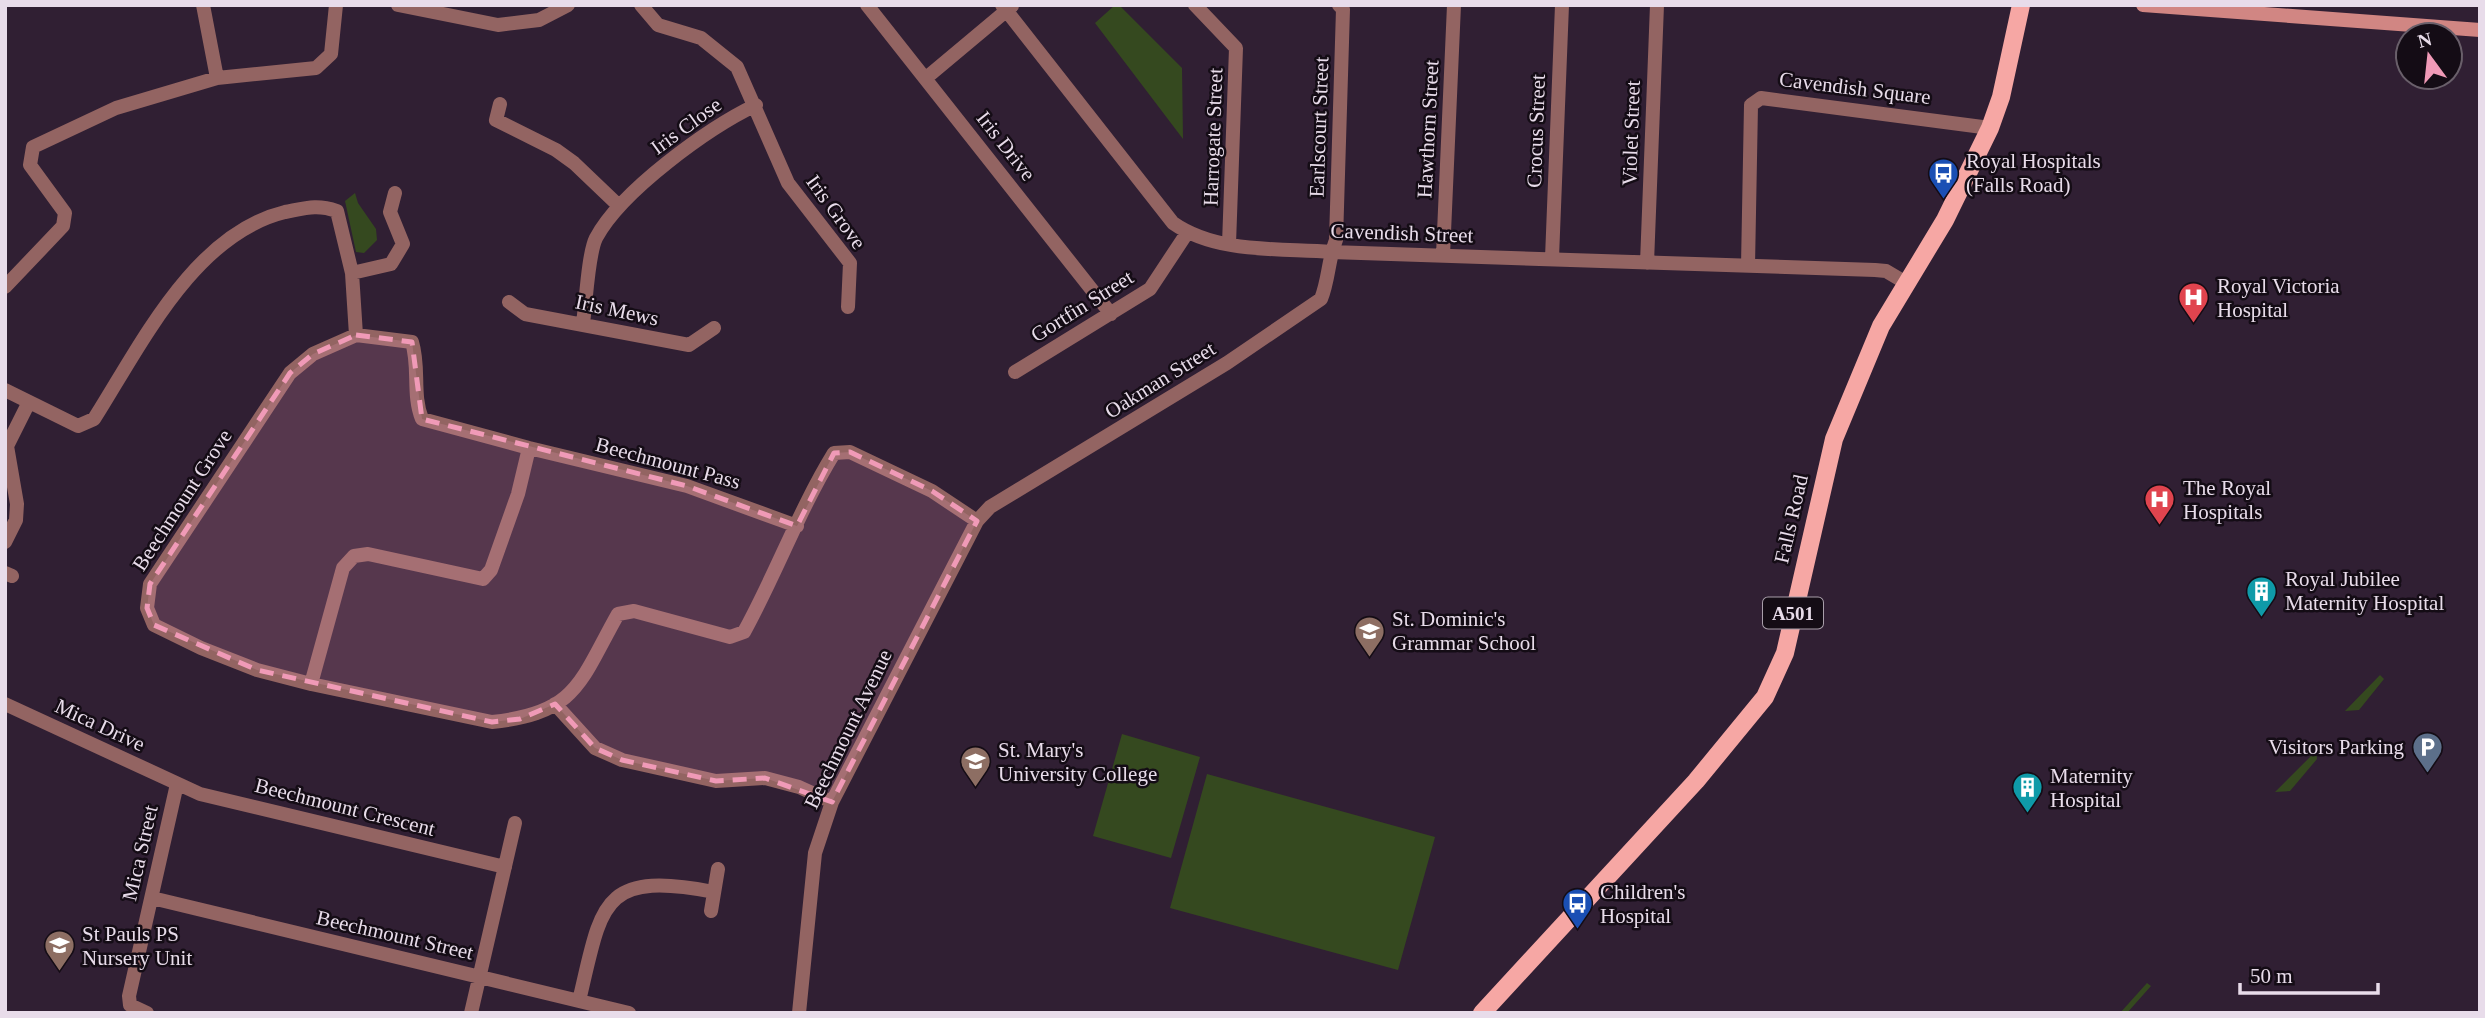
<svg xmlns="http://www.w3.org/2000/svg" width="2485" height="1018" font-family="'Times New Roman',serif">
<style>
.green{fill:#35491f}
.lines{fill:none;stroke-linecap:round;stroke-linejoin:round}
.minor{stroke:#936462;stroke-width:14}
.secondary{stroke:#d18683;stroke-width:14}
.primary{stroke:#f6a7a4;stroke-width:18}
.marked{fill:#f09ab7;fill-opacity:0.2;stroke:#f09ab7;stroke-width:5;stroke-dasharray:14 9;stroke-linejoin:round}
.labels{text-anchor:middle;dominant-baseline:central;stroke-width:5;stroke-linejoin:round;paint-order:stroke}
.shield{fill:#140c15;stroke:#a89eaa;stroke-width:2}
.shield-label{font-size:19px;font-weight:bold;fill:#e8dcea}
.street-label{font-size:21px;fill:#e8dcea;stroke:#140c15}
.poi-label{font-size:21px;fill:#e8dcea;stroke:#140c15;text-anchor:start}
</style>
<rect width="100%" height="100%" fill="#301f33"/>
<path class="green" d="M1115,5H1119L1182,68L1183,139L1095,23Z
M355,193L358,203L376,229L377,240L364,253L356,252L345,201Z
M2380,675L2384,679L2359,710L2345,711Z
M1122,734L1200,757L1171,858L1093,836Z
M2316,751L2317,759L2290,791L2275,792Z
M1207,774L1435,837L1398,970L1170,908Z
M2147,983L2151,986L2127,1013H2120Z"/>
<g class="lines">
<path class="minor" d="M203,5L217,78
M398,5L498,25L539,20L568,5
M641,5L658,25L701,38L737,67L788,183L850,263L848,307
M867,5L1111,314
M1002,5L1173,223C1217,254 1281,248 1331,252L1875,270L1886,271L1908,284
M1195,5L1236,48L1229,244
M926,78L1012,6
M500,104L496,120L556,150L574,163L618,205
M1443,255L1454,5
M1552,258L1562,5
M1647,263L1657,5
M1748,266L1751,105L1761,98L1990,128
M352,273L391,264L403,244L390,212L395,193
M5,287L63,226L65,213L30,165L33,147L116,108L217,78L316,68L331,54L336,5
M509,302L525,314L689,345L714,328
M583,323C586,303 588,254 596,238C621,191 708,128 756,105
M1015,372L1150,289L1187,233
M5,390L78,426L94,419C141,345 194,234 285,212C306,208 317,204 337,211L352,273L356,335
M797,526L687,486L529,448L422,419C412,394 420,368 412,342L356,335L313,354L290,373L150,584L147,608L154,625L201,648L257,670L311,684L492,722C578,713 580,681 618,614L634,611L730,637L744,632C776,574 799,510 834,453L850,452L932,491L977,521
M5,542L16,520L17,504L7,446L28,404
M5,573L12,576
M311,684L343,568L354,556L368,554L483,579L491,570L518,494L529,448
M5,704L200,794L505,867
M555,704L595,748L622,760L716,781L765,778L799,787L832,802
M152,898L629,1013
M711,911L718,869
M579,1001C602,904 600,870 714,892
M147,1013L130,1005L129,996L177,784
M471,1013L515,823
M799,1013L815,853L832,802L977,521L990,507L1227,363L1321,299C1329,279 1328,260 1336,240L1343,9L1339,5"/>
<path class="secondary" d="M2143,5L2480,30"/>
<path class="primary" d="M1482,1013L1696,781L1765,697L1785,653L1834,439L1881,326L1945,220L1990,128L2001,97L2021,5"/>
</g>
<path class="marked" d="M356,335L412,342L422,419L687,486L797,526L834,453L850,452L932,491L977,521L832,802L765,778L716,781L622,760L595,748L555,704L520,719L492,722L257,670L154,625L147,608L150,584L290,373L313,354Z"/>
<defs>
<symbol id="bus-pin" viewBox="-11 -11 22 30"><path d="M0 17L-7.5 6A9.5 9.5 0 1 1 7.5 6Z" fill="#1a4fb4" stroke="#140c15"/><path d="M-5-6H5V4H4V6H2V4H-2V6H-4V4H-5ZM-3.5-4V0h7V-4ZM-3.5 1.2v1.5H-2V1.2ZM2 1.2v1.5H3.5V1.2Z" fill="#fff"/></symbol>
<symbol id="hospital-pin" viewBox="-11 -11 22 30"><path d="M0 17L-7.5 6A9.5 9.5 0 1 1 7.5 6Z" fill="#e0444e" stroke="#140c15"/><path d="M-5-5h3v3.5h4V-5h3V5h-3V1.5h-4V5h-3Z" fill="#fff"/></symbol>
<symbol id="building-pin" viewBox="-11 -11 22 30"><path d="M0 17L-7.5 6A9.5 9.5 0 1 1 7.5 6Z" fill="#0f9aa8" stroke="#140c15"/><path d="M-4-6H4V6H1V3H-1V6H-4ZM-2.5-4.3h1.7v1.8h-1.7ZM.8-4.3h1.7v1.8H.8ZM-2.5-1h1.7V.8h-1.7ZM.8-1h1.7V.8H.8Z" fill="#fff"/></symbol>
<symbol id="school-pin" viewBox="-11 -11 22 30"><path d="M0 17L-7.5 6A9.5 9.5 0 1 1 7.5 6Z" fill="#8d6e63" stroke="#140c15"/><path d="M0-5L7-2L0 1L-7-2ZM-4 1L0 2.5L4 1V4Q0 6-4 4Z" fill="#fff"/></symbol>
<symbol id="parking-pin" viewBox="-11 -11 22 30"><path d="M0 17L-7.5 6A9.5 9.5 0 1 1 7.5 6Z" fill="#5c6f8a" stroke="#140c15"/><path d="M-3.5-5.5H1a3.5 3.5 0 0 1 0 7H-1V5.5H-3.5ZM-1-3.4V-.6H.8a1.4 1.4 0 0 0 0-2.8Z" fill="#fff"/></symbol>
<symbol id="university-pin" viewBox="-11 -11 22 30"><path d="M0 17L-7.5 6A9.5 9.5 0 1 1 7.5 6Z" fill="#8d6e63" stroke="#140c15"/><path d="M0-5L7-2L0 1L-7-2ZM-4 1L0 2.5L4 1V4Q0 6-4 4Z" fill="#fff"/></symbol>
</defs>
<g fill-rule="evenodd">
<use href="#bus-pin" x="1926" y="156" width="35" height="47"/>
<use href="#hospital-pin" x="2176" y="280" width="35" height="47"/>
<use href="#hospital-pin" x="2142" y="482" width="35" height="47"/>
<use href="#building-pin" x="2244" y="574" width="35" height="47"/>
<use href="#school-pin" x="1352" y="614" width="35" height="47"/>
<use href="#parking-pin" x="2410" y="730" width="35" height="47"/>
<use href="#university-pin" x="958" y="744" width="35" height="47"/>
<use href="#building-pin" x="2010" y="770" width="35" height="47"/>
<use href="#bus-pin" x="1560" y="886" width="35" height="47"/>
<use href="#school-pin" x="42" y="928" width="35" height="47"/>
</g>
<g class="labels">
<rect class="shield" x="1763" y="597.5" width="60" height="31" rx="5"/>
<g class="shield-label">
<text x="1793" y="613">A501</text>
</g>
<g class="street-label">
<text transform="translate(1855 88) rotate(7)">Cavendish Square</text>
<text transform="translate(686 126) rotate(-36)">Iris Close</text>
<text transform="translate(1319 127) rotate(-88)">Earlscourt Street</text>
<text transform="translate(1428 129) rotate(-87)">Hawthorn Street</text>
<text transform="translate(1536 131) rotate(-88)">Crocus Street</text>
<text transform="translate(1631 133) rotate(-88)">Violet Street</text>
<text transform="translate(1213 137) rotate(-88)">Harrogate Street</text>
<text transform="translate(1006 146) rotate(52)">Iris Drive</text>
<text transform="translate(836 212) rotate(54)">Iris Grove</text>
<text transform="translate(1402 233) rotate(2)">Cavendish Street</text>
<text transform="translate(1082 306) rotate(-32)">Gortfin Street</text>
<text transform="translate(617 310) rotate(12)">Iris Mews</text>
<text transform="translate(1160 380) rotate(-32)">Oakman Street</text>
<text transform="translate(668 463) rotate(15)">Beechmount Pass</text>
<text transform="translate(182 500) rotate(-57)">Beechmount Grove</text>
<text transform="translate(1791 519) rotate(-77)">Falls Road</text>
<text transform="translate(100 725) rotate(25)">Mica Drive</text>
<text transform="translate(848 729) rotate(-64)">Beechmount Avenue</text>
<text transform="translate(345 807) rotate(14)">Beechmount Crescent</text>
<text transform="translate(140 853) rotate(-77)">Mica Street</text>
<text transform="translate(395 935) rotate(13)">Beechmount Street</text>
</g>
<g class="poi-label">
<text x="1966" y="161">Royal Hospitals<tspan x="1966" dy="24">(Falls Road)</tspan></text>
<text x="2217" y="286">Royal Victoria<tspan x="2217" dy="24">Hospital</tspan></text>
<text x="2183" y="488">The Royal<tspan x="2183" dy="24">Hospitals</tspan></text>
<text x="2285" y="579">Royal Jubilee<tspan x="2285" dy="24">Maternity Hospital</tspan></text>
<text x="1392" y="619">St. Dominic's<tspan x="1392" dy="24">Grammar School</tspan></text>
<text x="2404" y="747" text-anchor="end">Visitors Parking</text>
<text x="998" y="750">St. Mary's<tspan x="998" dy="24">University College</tspan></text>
<text x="2050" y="776">Maternity<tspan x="2050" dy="24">Hospital</tspan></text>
<text x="1600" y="892">Children's<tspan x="1600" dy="24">Hospital</tspan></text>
<text x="82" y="934">St Pauls PS<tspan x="82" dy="24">Nursery Unit</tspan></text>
</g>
</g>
<rect width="2485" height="1018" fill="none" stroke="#e8dcea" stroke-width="14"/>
<g transform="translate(2429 56) rotate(345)"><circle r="33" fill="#140c15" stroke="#695f6a" stroke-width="2"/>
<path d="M0-5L12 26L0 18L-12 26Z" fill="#f09ab7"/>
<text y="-10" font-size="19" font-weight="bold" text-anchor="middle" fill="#e8dcea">N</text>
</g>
<path d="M2240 983v10h138v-10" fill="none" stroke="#e8dcea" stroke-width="3.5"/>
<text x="2250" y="983" font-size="21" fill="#e8dcea" stroke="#140c15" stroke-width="5" paint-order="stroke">50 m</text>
</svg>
